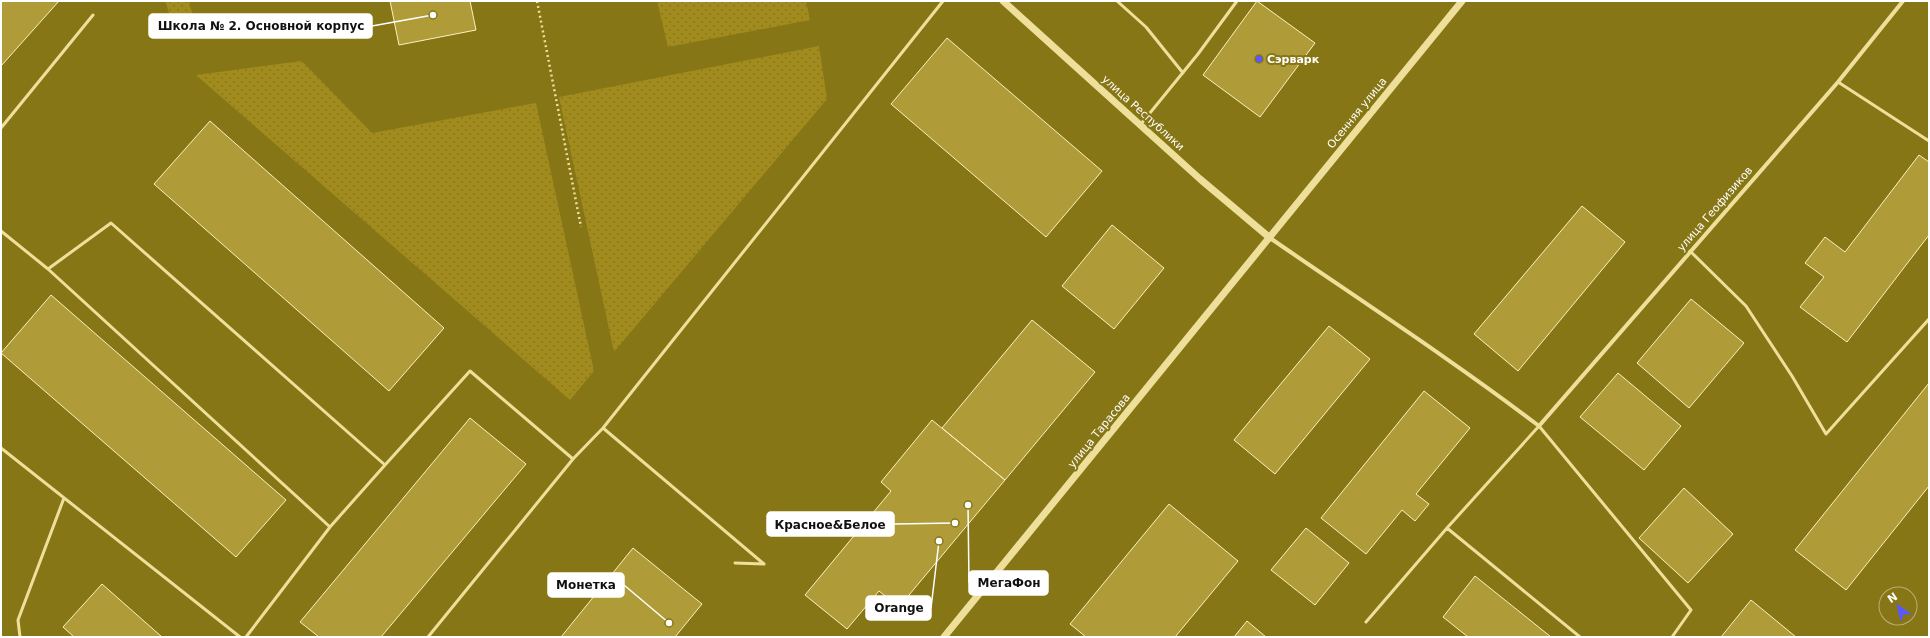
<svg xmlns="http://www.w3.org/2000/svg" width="1930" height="638" font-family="'DejaVu Sans',sans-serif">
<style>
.green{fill:url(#green-dots)}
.building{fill:#af9c39;stroke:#fbf1c1}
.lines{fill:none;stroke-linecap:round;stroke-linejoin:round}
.path{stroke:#eee09b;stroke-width:2.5;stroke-dasharray:2 3;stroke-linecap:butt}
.service{stroke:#eee09b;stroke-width:3}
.minor{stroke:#eee09b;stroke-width:4}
.tertiary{stroke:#eee09b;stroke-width:7}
.poi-dot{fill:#5859ff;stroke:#877615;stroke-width:1.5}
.labels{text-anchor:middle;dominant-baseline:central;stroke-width:4;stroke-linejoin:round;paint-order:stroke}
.poi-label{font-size:11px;font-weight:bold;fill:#fff;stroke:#877615;text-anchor:start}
.street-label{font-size:11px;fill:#fff;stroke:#877615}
.leader{fill:none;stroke:#fff;stroke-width:1.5}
.callout-dot{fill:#fff;stroke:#877615;stroke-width:1.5}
.callout{fill:#fff;stroke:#fff;stroke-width:1.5}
.callout-label{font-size:12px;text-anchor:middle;font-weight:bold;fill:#111}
</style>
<defs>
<pattern id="green-dots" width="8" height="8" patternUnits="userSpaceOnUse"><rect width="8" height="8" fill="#a18b1d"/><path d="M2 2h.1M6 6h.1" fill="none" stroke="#83752d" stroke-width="1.8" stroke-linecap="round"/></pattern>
</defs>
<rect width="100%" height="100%" fill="#877615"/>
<path class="green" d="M165,1H189L194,20L174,28Z
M657,1H806L810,20L668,47Z
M819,46L827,99L614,352L559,97Z
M302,61L372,133L536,103L594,371L570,400L196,75Z"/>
<path class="building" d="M1,1H59L1,66Z
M390,1H470L476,30L399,45Z
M1257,1L1315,43L1260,117L1203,75Z
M947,38L1102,171L1046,237L891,104Z
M210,121L444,328L389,391L154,184Z
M1919,155L1929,162V235L1847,342L1800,307L1824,277L1805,263L1825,237L1845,252Z
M1582,206L1625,242L1518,371L1474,334Z
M1112,225L1164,268L1114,329L1062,286Z
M51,295L286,500L236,557L1,353Z
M1691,299L1744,343L1689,408L1637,363Z
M1032,320L1095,372L1005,480L942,428Z
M1329,326L1370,359L1275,474L1234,440Z
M1618,373L1681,426L1644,470L1580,417Z
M1929,383V486L1846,590L1795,550Z
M1424,391L1470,428L1416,494L1429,504L1415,521L1402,510L1366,554L1321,518Z
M470,418L526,464L381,637H319L300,622Z
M932,420L1005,480L899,607L879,591L847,629L805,595L891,491L881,482Z
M1684,488L1733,534L1688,583L1639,538Z
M1169,504L1238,561L1175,637H1086L1070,624Z
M1306,528L1349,563L1315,605L1271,570Z
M633,548L702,604L675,637H561Z
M1475,576L1551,637H1468L1443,617Z
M102,584L162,637H74L63,627Z
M1751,600L1796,637H1721Z
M1247,621L1266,637H1234Z"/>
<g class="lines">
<path class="path" d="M537,1L581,227"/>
<path class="service" d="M1117,1L1146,27L1183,73
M1838,82L1929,141
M1141,124L1198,54L1237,1
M1,128L93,15
M1,231L48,269L111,223L385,465L470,371L573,459
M1690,251L1746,306L1792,376L1826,434L1929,319
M48,269L330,527
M603,428L764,564L735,563
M1,448L240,637
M1366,622L1447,528
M20,637L18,620L64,498
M246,637L330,527L385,465
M428,637L573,459L603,428L943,1
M1580,637L1447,528L1539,426L1691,610L1672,637"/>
<path class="minor" d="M1270,238C1360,300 1452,360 1539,426L1838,82L1903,1"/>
<path class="tertiary" d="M1003,1L1200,179L1270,238
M944,637L1462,1"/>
</g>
<circle class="poi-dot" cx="1259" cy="59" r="4"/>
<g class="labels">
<g class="poi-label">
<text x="1267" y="59">Сэрварк</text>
</g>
<g class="street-label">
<text transform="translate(1143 113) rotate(42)">улица Республики</text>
<text transform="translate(1357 113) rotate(-51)">Осенняя улица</text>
<text transform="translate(1715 209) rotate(-49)">улица Геофизиков</text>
<text transform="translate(1099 431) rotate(-51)">улица Тарасова</text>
</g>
</g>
<path class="leader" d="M433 15L372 26M955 523L894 524M968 505L969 583M669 623L624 585M939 541L931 608"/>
<g class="callout-dot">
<circle cx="433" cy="15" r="4"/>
<circle cx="955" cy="523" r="4"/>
<circle cx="968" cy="505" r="4"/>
<circle cx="669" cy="623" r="4"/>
<circle cx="939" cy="541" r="4"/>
</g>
<g class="callout">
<rect x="149" y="14" width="223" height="24" rx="4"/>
<rect x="767" y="512" width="127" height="24" rx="4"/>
<rect x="969" y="571" width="79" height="24" rx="4"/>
<rect x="548" y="573" width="76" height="24" rx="4"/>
<rect x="866" y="596" width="65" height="24" rx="4"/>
</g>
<g class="callout-label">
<text x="261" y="30">Школа № 2. Основной корпус</text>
<text x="830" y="529">Красное&amp;Белое</text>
<text x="1009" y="587">МегаФон</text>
<text x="586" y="589">Монетка</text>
<text x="899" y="612">Orange</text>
</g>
<rect width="1930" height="638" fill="none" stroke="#ffffff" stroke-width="4"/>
<g transform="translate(1898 606) rotate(326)"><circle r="19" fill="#877615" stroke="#b7ad73"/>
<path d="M0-3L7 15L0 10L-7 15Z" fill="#5859ff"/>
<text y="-6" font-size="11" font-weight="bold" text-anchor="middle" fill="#ffffff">N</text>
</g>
</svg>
